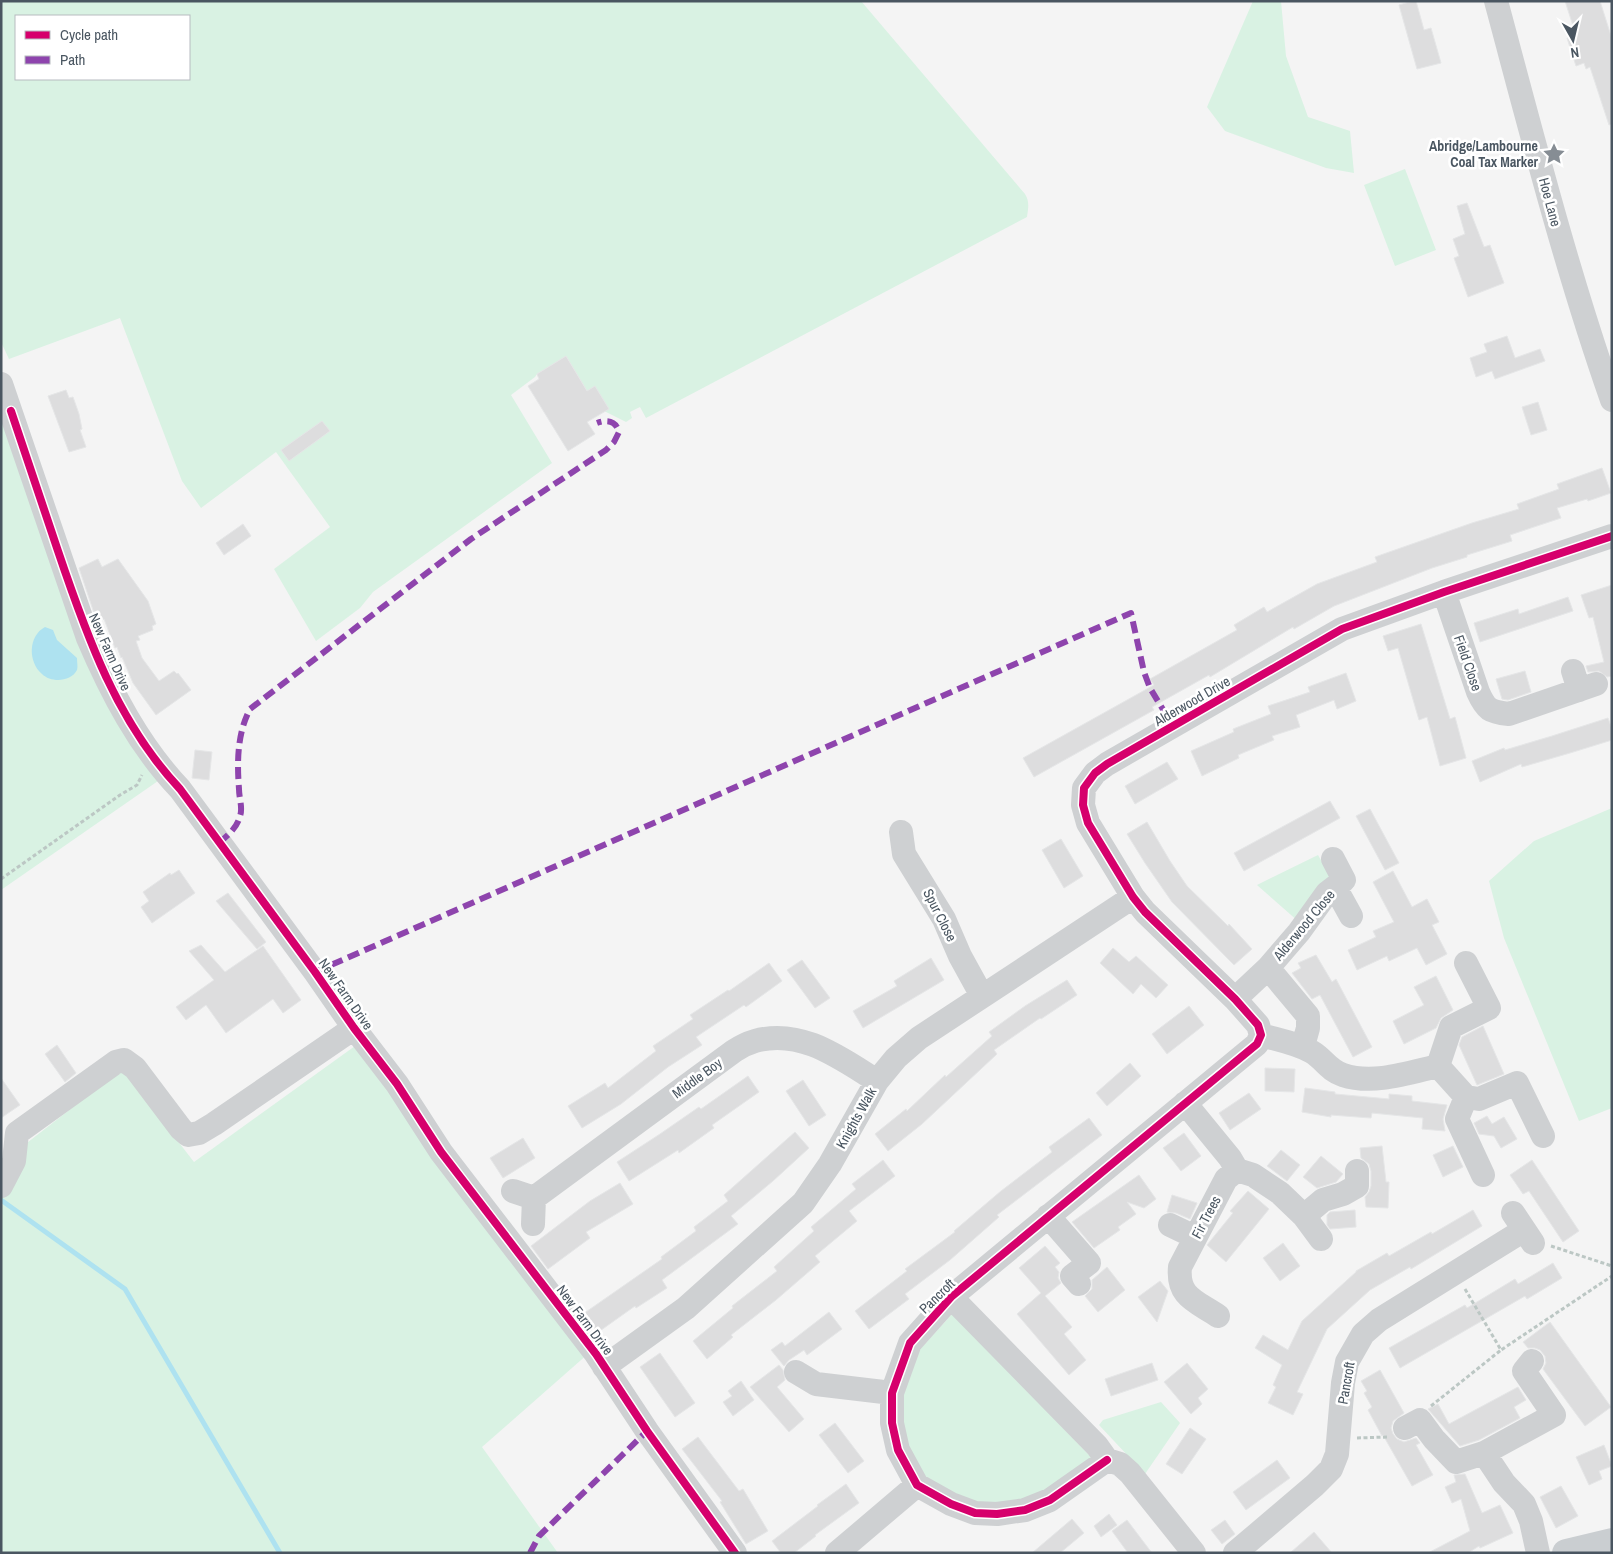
<svg xmlns="http://www.w3.org/2000/svg" width="1613" height="1554" font-family="'Archivo Narrow',sans-serif">
<style>
.green{fill:#d9f2e3;fill-rule:evenodd}
.water{fill:#aee2f0}
.lines{fill:none;stroke-linecap:round;stroke-linejoin:round}
.stream{stroke:#aee2f0;stroke-width:5}
.building{fill:#ddddde;stroke:#e5e6e7}
.path{stroke:#bcc7c4;stroke-width:3;stroke-dasharray:4 2.5;stroke-linecap:butt}
.minor{stroke:#ced0d2;stroke-width:24}
.major{stroke:#caced1;stroke-width:28}
.quiet{stroke:#8e44ad;stroke-width:6;stroke-dasharray:12 6;stroke-linecap:butt}
.cycleway-casing{stroke:#fff;stroke-width:11}
.cycleway{stroke:#d6006c;stroke-width:8}
.labels{text-anchor:middle;dominant-baseline:central;stroke-width:5;stroke-linejoin:round;paint-order:stroke}
.poi-label{font-size:14px;font-weight:bold;fill:#4a5661;stroke:#fff;text-anchor:end}
.street-label{font-size:14px;fill:#4a5661;stroke:#fff}
</style>
<rect width="100%" height="100%" fill="#f4f4f4"/>
<path class="green" d="M1,1H861L1025,194C1030,202 1028,209 1027,217L646,418L640,407L630,412L632,418L626,422L604,411L587,391L566,356L537,374L535,377L511,395L552,463L373,592L360,608L316,641L274,569L330,527L276,452L201,508L182,481L120,318L9,359L1,342ZM16,16H189V79H16Z
M1253,1H1281L1286,56L1308,117L1350,131L1354,173L1326,168L1225,131L1207,107Z
M1405,169L1436,250L1395,266L1364,185Z
M1,407L158,781L1,890Z
M1612,808V1108L1579,1121L1504,938L1489,881L1534,841Z
M1318,855L1334,883L1299,922L1257,885Z
M355,1046L589,1353L482,1447L558,1553H1V1157L5,1160L122,1069L194,1162Z
M953,1313L1092,1458L1056,1487L1019,1503H970L926,1478L919,1470L902,1430L905,1378L914,1356Z
M1161,1402L1180,1423L1145,1474L1099,1425L1103,1420Z"/>
<path class="water" d="M45,627L53,630L57,640L77,658C77,662 78,667 77,670C71,682 51,683 42,674C28,662 28,636 45,627Z"/>
<g class="lines">
<path class="stream" d="M1,1200L125,1289L280,1553"/>
</g>
<path class="building" d="M1413,1H1416L1424,30L1431,28L1441,63L1417,69L1399,5Z
M1565,1H1600L1612,39V124L1609,125L1590,67L1586,69L1584,63L1576,66L1567,38L1576,35Z
M1467,203L1484,247L1490,245L1504,283L1468,297L1454,258L1459,256L1453,239L1465,234L1457,206Z
M1507,336L1515,358L1540,349L1545,361L1495,379L1492,371L1476,377L1470,358L1487,352L1484,344Z
M566,356L587,391L595,386L609,409L587,422L595,434L568,451L528,386L539,379L537,374Z
M66,390L69,398L73,397L79,414L82,429L80,430L86,447L69,452L48,396Z
M1538,402L1547,430L1531,435L1522,407Z
M322,421L330,431L289,461L281,450Z
M1602,468L1611,493L1588,501L1587,499L1557,508L1561,518L1510,535L1512,541L1467,555V557L1432,568L1334,606L1294,629L1293,627L1210,677L1209,675L1152,707L1154,710L1034,777L1023,758L1154,685L1150,679L1237,630L1234,625L1264,607L1267,612L1317,584L1377,562L1375,557L1472,523L1519,509L1517,504L1559,489L1557,484Z
M243,524L251,536L224,555L216,543Z
M98,559L102,567L118,559L148,601L156,624L152,626L153,630L138,636L140,640L136,641L142,658L159,681L174,671L177,674L178,673L191,690L156,715L133,683L122,657L121,658L117,647L115,648L104,619L97,622L79,568Z
M1612,585V676L1607,677L1599,671L1588,672L1586,666L1604,662L1593,617L1589,618L1581,595Z
M1568,597L1573,611L1480,642L1474,623L1518,609L1519,614Z
M1421,624L1450,719L1455,717L1466,758L1440,766L1427,717L1419,720L1398,648L1388,651L1383,636Z
M1525,671L1531,692L1508,700L1502,699L1496,679Z
M1346,673L1356,701L1337,709L1334,700L1296,715L1300,727L1272,736L1274,740L1238,755L1239,758L1202,776L1191,751L1234,732L1233,729L1271,714L1268,706L1310,692L1308,687Z
M1608,718L1612,729V740L1570,753L1522,767L1521,764L1480,782L1472,761L1504,748L1505,750L1552,736Z
M195,750L212,752L209,780L192,778Z
M1167,762L1178,779L1135,804L1125,786Z
M1330,801L1340,818L1244,871L1234,853Z
M1370,809L1399,863L1385,870L1356,816Z
M1147,822L1170,861L1187,886L1228,926L1229,924L1252,949L1234,965L1172,902L1145,863L1127,834Z
M1061,839L1083,876L1064,888L1042,850Z
M179,870L195,893L152,923L141,907L149,901L143,892L170,873L171,875Z
M1393,871L1412,907L1427,899L1439,922L1432,925L1447,954L1426,965L1417,948L1389,961L1387,956L1357,970L1348,950L1376,937L1373,931L1394,922L1373,882Z
M228,893L266,942L257,949L216,901Z
M201,945L225,972L263,946L301,1000L283,1013L273,999L226,1033L206,1005L186,1020L176,1007L214,980L189,951Z
M1113,948L1129,962L1136,956L1168,985L1156,998L1141,984L1133,994L1100,963Z
M1316,955L1332,982L1336,979L1372,1047L1353,1057L1320,995L1312,999L1292,973L1301,968L1298,963Z
M931,958L944,980L863,1028L853,1011L897,986L894,981Z
M802,960L830,998L815,1008L787,970Z
M769,963L782,981L746,1007L744,1005L696,1037L702,1045L668,1067L621,1104L582,1128L568,1106L605,1083L608,1088L656,1051L653,1046L693,1019L690,1015L728,990L729,991Z
M1436,976L1453,1010L1441,1018L1436,1028L1404,1044L1393,1021L1424,1005L1414,987Z
M1067,980L1077,995L1041,1019L1040,1018L994,1050L997,1054L922,1124L888,1151L875,1134L906,1109L907,1111L945,1075L946,1077L992,1036L989,1032L1025,1006Z
M1189,1006L1204,1025L1167,1054L1152,1034Z
M1483,1026L1504,1074L1477,1085L1459,1045L1462,1037Z
M57,1045L76,1073L65,1082L45,1054Z
M1130,1063L1141,1076L1107,1106L1096,1093Z
M1265,1068L1295,1069L1294,1092L1265,1091Z
M748,1076L759,1092L712,1125L714,1128L679,1153L678,1150L629,1181L617,1162L660,1134L699,1107L701,1109Z
M1,1078L20,1105L1,1118Z
M803,1080L826,1115L809,1126L786,1091Z
M1305,1088L1335,1092V1094L1389,1099V1094L1412,1096V1101L1447,1105L1443,1119L1445,1131L1422,1129L1423,1118L1372,1113L1371,1118L1331,1115V1117L1302,1112Z
M1249,1093L1261,1109L1230,1130L1219,1113Z
M1487,1116L1492,1124L1504,1117L1517,1139L1501,1148L1494,1136L1479,1134L1474,1123Z
M1089,1118L1102,1135L997,1215L999,1217L950,1260L905,1294L909,1299L869,1329L855,1311L907,1271L905,1269L955,1232L954,1231L1001,1191L1052,1152L1049,1147Z
M795,1132L809,1148L773,1181L731,1216L738,1224L662,1280L667,1288L636,1308L635,1306L597,1333L583,1314L662,1259L661,1257L696,1231L694,1227L728,1201L724,1195Z
M1184,1133L1201,1156L1181,1171L1163,1148Z
M523,1138L535,1158L503,1178L490,1158Z
M1382,1146L1386,1182H1389L1388,1208L1366,1207L1365,1197L1369,1192L1371,1186V1171L1369,1164L1361,1158L1360,1148Z
M1453,1146L1463,1167L1443,1177L1433,1155Z
M1281,1150L1300,1165L1287,1181L1267,1166Z
M1321,1156L1343,1174L1336,1182L1317,1188L1303,1177Z
M883,1160L895,1176L849,1211L857,1221L815,1256L820,1262L776,1300L731,1335L733,1337L707,1359L693,1341L733,1308L732,1306L777,1271L774,1267L814,1231L811,1227L856,1189L852,1184Z
M1532,1160L1579,1231L1563,1242L1529,1191L1523,1194L1510,1175Z
M1139,1175L1156,1199L1144,1208L1127,1202L1136,1214L1118,1227L1120,1230L1094,1248L1072,1222Z
M620,1183L633,1204L586,1232L590,1238L548,1269L531,1246L590,1201Z
M1248,1191L1269,1209L1226,1262L1207,1245L1233,1213L1230,1211Z
M1172,1195L1197,1203L1190,1219L1176,1213L1167,1212Z
M1355,1210L1356,1227L1330,1229L1327,1225V1215L1330,1212Z
M1473,1210L1482,1226L1411,1269L1410,1267L1370,1290L1327,1329L1297,1392L1303,1394L1293,1415L1268,1403L1276,1387L1273,1385L1282,1365L1255,1348L1263,1335L1288,1350L1302,1321L1356,1272V1271L1387,1253L1389,1256L1431,1232L1432,1234Z
M1283,1243L1300,1266L1280,1281L1263,1258Z
M1045,1246L1060,1263L1055,1267L1059,1272L1058,1278L1061,1283L1045,1296L1072,1327L1064,1334L1086,1360L1069,1375L1017,1314L1041,1293L1019,1268Z
M1553,1263L1562,1278L1527,1299L1525,1296L1400,1368L1389,1348L1465,1305L1467,1308L1515,1279L1518,1284Z
M1107,1267L1125,1290L1098,1312L1085,1296L1092,1289V1280Z
M1160,1281L1168,1291L1157,1322L1138,1297Z
M829,1312L842,1329L807,1355L804,1350L789,1360L784,1366L771,1350L782,1342L785,1346Z
M1550,1322L1611,1407L1585,1426L1543,1369L1546,1363L1545,1356L1540,1350L1535,1348H1528L1523,1342Z
M660,1353L695,1403L675,1417L640,1367Z
M1152,1363L1158,1380L1111,1396L1105,1379Z
M1187,1363L1208,1389L1198,1398L1202,1404L1191,1414L1164,1382Z
M779,1365L783,1370L785,1380L777,1387L804,1419L789,1432L750,1387Z
M1380,1370L1404,1413L1393,1421L1391,1428L1393,1434L1397,1439L1404,1442L1416,1438L1420,1443L1416,1445L1433,1475L1412,1486L1383,1435L1382,1436L1368,1410L1372,1407L1364,1393L1367,1391L1361,1381Z
M741,1381L754,1400L733,1416L723,1402L732,1396L728,1391Z
M1518,1387L1526,1400L1514,1407L1520,1418L1479,1440L1460,1446L1428,1409L1438,1404L1449,1424Z
M835,1423L864,1461L848,1473L819,1435Z
M1190,1428L1206,1439L1182,1474L1166,1464Z
M698,1437L739,1491L743,1489L768,1531L746,1544L720,1502L722,1501L682,1449Z
M1604,1445L1612,1466L1599,1471L1602,1479L1589,1485L1576,1457Z
M1277,1460L1290,1478L1246,1510L1233,1492Z
M1465,1474L1482,1513L1500,1505L1513,1533L1480,1548L1479,1546L1468,1553H1428L1470,1531L1461,1499L1452,1503L1445,1487L1456,1482L1454,1475Z
M846,1484L859,1503L815,1535L816,1536L794,1553H781L772,1541L818,1506L817,1505Z
M1561,1486L1578,1516L1556,1528L1540,1497Z
M1109,1514L1117,1525L1101,1537L1094,1526Z
M1072,1519L1084,1533L1060,1553H1032Z
M1127,1520L1152,1553H1128L1112,1531Z
M1225,1520L1235,1534L1222,1544L1211,1530Z
M1314,1532L1332,1553H1290Z"/>
<g class="lines">
<path class="path" d="M1,879L120,795L137,785L142,775
M1551,1246L1612,1266
M1465,1289L1501,1350L1612,1276
M1431,1406L1501,1350
M1357,1438L1388,1437"/>
<path class="minor" d="M1496,1C1532,135 1566,269 1612,400
M1,384L88,638C111,692 139,746 180,789L315,972L354,1028L397,1084L441,1152L596,1354L647,1431L735,1553
M1444,592L1478,692C1486,710 1490,712 1509,714L1596,684
M1573,671L1579,690
M901,832L904,854L944,919L960,956L982,996
M1335,887L1351,916
M1268,968L1299,932L1327,893L1344,880L1333,859
M1235,999L1268,968L1308,1016V1028L1303,1046
M1261,1035L1258,1025L1235,999L1145,912L1133,897L1088,823L1083,805L1084,788L1095,773L1107,764L1342,629L1444,592L1612,536
M1261,1035C1278,1040 1297,1043 1312,1052C1324,1059 1328,1070 1343,1075C1373,1085 1408,1073 1438,1066
M1438,1066L1451,1027L1489,1008L1466,963
M1438,1066L1466,1097L1457,1119L1483,1175
M1466,1097L1479,1099L1517,1083L1543,1136
M1185,1103L1230,1158L1237,1170
M1,1186L14,1161L17,1133L116,1062L124,1060L135,1068L181,1129L188,1135L199,1133L214,1124L354,1028
M513,1191L534,1198L533,1224
M534,1198L734,1051C740,1047 748,1043 755,1041C801,1028 840,1058 877,1081
M1513,1213L1533,1243
M1048,1216L1089,1263L1072,1276L1079,1284
M1304,1216L1323,1200L1343,1194L1357,1186V1171
M1170,1225L1195,1237
M951,1297L1097,1446L1107,1460L1120,1464L1130,1473L1194,1553
M1218,1316C1196,1301 1177,1297 1180,1267L1226,1179L1237,1170L1253,1175L1280,1193L1304,1216L1321,1239
M604,1367L686,1308L803,1203L830,1164L877,1081L896,1058L919,1038L1133,897
M796,1372L816,1384L892,1393
M1405,1428L1420,1420L1434,1439L1456,1462L1484,1453L1554,1415L1524,1371L1532,1361
M1484,1453L1504,1483L1524,1504L1531,1521L1538,1553
M1107,1460L1050,1500L1025,1510L997,1514L975,1513L951,1504L917,1485L898,1450L892,1423V1393L910,1343L951,1297L1257,1044L1261,1035
M837,1553L917,1485
M1235,1553L1315,1485L1331,1469L1337,1454L1343,1383L1347,1362L1363,1334L1379,1320L1524,1230"/>
<path class="major" d="M1566,1553L1612,1542"/>
<path class="quiet" d="M219,843C228,835 237,828 240,816C243,808 239,798 239,789C237,762 237,734 250,709L471,539L606,450L614,442L619,432C616,421 608,419 597,423
M315,972L1131,613L1144,672L1150,688L1173,726
M530,1553L539,1536L647,1431"/>
<defs>
<path id="cycleway" d="M11,411C27,458 43,505 58,551C87,637 117,722 180,789L315,972L354,1028L397,1084L441,1152L596,1354L647,1431L735,1553
M1107,1460L1050,1500L1025,1510L997,1514L975,1513L951,1504L917,1485L898,1450L892,1423V1393L910,1343L951,1297L1257,1044L1261,1035L1258,1025L1235,999L1145,912L1133,897L1088,823L1083,805L1084,788L1095,773L1107,764L1342,629L1444,592L1612,536"/>
</defs>
<use href="#cycleway" class="cycleway-casing"/>
<use href="#cycleway" class="cycleway"/>
</g>
<defs>
<symbol id="sight-bare" viewBox="-9 -9 18 18"><path d="M0-6L1.8-2.2L6-1.7L2.9 1.2L3.7 5.4L0 3.3L-3.7 5.4L-2.9 1.2L-6-1.7L-1.8-2.2Z" fill="#868d94" stroke="#fff" stroke-width="2.5" paint-order="stroke"/></symbol>
</defs>
<g fill-rule="evenodd">
<use href="#sight-bare" x="1538" y="138" width="32" height="32"/>
</g>
<g class="labels">
<g class="poi-label">
<text x="1538" y="146">Abridge/Lambourne<tspan x="1538" dy="16">Coal Tax Marker</tspan></text>
</g>
<g class="street-label">
<text transform="translate(1550 202) rotate(75)">Hoe Lane</text>
<text transform="translate(110 652) rotate(66)">New Farm Drive</text>
<text transform="translate(1468 663) rotate(71)">Field Close</text>
<text transform="translate(1192 701) rotate(-30)">Alderwood Drive</text>
<text transform="translate(940 915) rotate(63)">Spur Close</text>
<text transform="translate(1304 925) rotate(-50)">Alderwood Close</text>
<text transform="translate(346 994) rotate(55)">New Farm Drive</text>
<text transform="translate(697 1078) rotate(-36)">Middle Boy</text>
<text transform="translate(856 1118) rotate(-61)">Knights Walk</text>
<text transform="translate(1206 1217) rotate(-62)">Fir Trees</text>
<text transform="translate(937 1296) rotate(-44)">Pancroft</text>
<text transform="translate(585 1320) rotate(53)">New Farm Drive</text>
<text transform="translate(1346 1383) rotate(-80)">Pancroft</text>
</g>
</g>
<rect width="1613" height="1554" fill="none" stroke="#4a5661" stroke-width="5"/>
<rect x="15" y="15" width="175" height="65" fill="#ffffff" stroke="#b7bbc0"/>
<rect x="25" y="31" width="25" height="8" fill="#d6006c" stroke="#b7bbc0"/>
<text x="60" y="40" font-size="15" fill="#4a5661">Cycle path</text>
<rect x="25" y="56" width="25" height="8" fill="#8e44ad" stroke="#b7bbc0"/>
<text x="60" y="65" font-size="15" fill="#4a5661">Path</text>
<g transform="translate(1573 40) rotate(172)" stroke="#ffffff" stroke-width="4" paint-order="stroke">
<path d="M0-4L9 19L0 12L-9 19Z" fill="#4a5661"/>
<text y="-8" font-size="14" font-weight="bold" text-anchor="middle" fill="#4a5661">N</text>
</g>
</svg>
